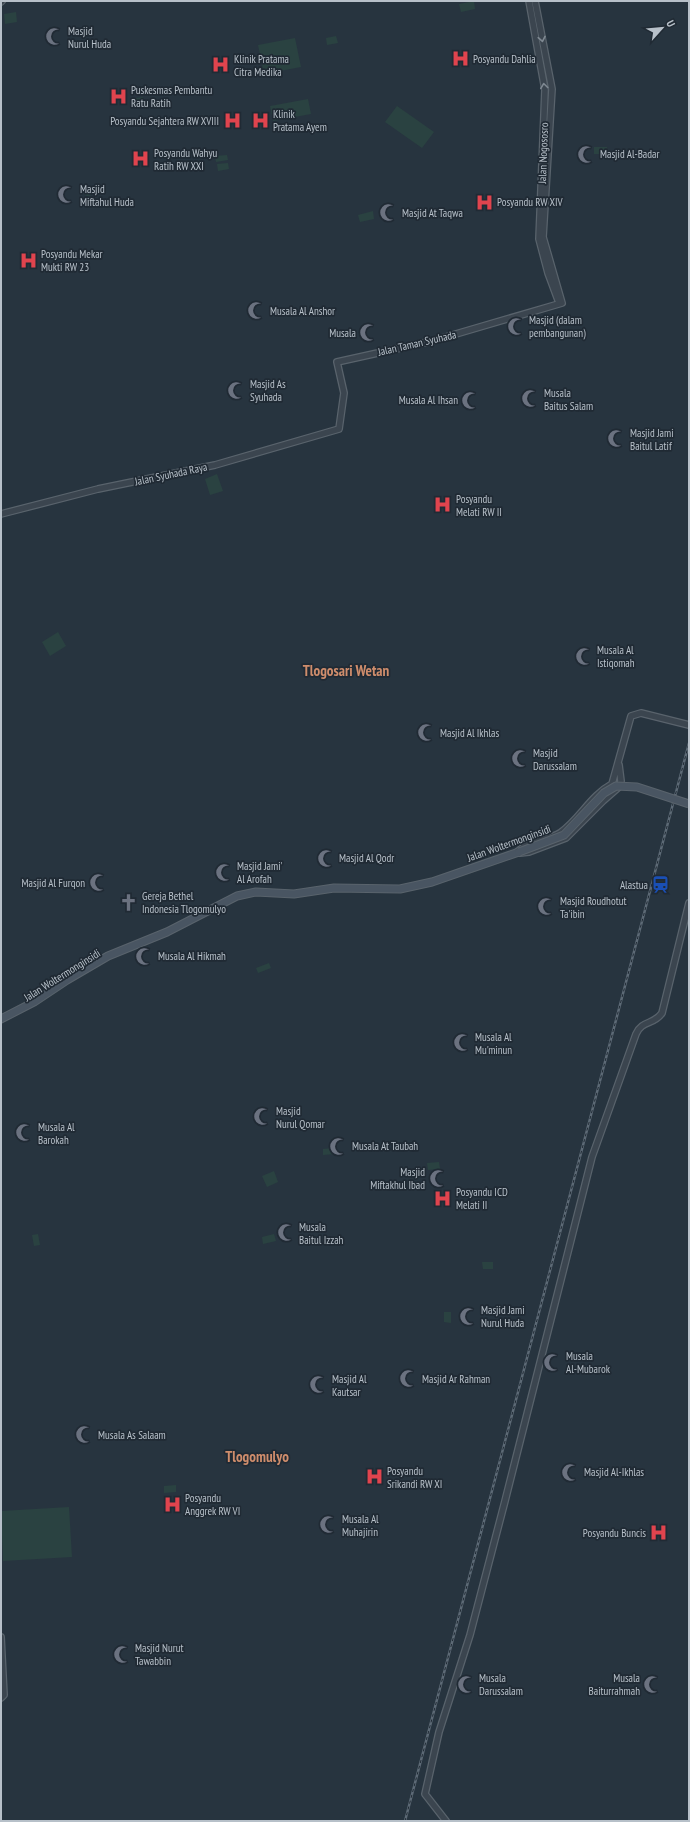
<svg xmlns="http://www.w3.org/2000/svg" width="690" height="1822" font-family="'PT Sans Narrow',sans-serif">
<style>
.green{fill:#2a4241}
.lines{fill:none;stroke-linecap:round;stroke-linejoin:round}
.tertiary-casing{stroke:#59636c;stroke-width:8}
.secondary-casing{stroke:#59636c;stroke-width:9}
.tertiary{stroke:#3b454f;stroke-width:5.5}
.secondary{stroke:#495562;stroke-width:7}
.rail-casing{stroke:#5d6a76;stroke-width:2.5}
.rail{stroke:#202a34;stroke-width:1;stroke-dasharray:3;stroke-linecap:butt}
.secondary-bridge-casing{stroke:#59636c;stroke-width:9;stroke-linecap:butt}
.secondary-bridge{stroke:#495562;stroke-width:7}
.oneway{stroke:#7f8992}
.labels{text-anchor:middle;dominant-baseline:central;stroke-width:3.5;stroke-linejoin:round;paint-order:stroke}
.poi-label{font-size:11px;fill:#b7c0c9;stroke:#202a34;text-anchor:start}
.street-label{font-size:11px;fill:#b7c0c9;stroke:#202a34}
.district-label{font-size:15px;font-weight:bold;fill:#cf8d6c;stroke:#202a34}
</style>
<rect width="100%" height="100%" fill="#27343f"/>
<path class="green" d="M474,1L475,9L461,12L459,4Z
M16,12L17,22L5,24L4,14Z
M336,36L338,43L327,45L326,38Z
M295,38L301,67L264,74L258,45Z
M143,97L145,103L133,106L131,99Z
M308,99L311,114L273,121L270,106Z
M397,106L434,132L422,148L385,122Z
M594,147H607L608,154H594Z
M227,155L228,160L216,162L215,156Z
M228,163L229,169L218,171L217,164Z
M83 191a5 5 0 1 1 10 0a5 5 0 1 1-10 0Z
M373,211L374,219L360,222L358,215Z
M217,474L223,491L210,495L205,479Z
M58,632L66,646L50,656L42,642Z
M269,963L271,968L258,973L256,968Z
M333,1148L334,1154L323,1155V1149Z
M439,1162L440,1169L428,1170L427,1163Z
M274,1171L278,1182L267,1187L262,1176Z
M38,1234L40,1245L34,1246L32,1235Z
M274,1234L276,1241L263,1244L262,1237Z
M482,1262H493V1269H483Z
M444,1312H451V1323L444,1322Z
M176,1485V1492L164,1493V1486Z
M69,1507L72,1557L3,1561L1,1511Z"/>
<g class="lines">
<defs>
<path id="tertiary" d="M529,1L545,90L539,239L548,273L558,300
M1,2L2,1
M1,514L98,489L215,465L339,429L344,393L337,362L432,341L562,303L543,237L552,89L535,1
M517,852C529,840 547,841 560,833C580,819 590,796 612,784L631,716L641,713L689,725
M520,853L529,852L566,838L603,801L619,787L621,781L619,765
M1,1637L4,1695L1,1698
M446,1821L425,1794L439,1732L470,1635L505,1501L592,1157L636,1034C642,1020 654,1025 662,1013L689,903"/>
<path id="secondary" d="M1,1019L34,1002L67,980L108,956L167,932L237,896L256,892L294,894L334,888L400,889L432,882L519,852"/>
</defs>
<use href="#tertiary" class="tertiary-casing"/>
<use href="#secondary" class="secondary-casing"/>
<use href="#tertiary" class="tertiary"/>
<use href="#secondary" class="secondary"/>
<defs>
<path id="rail" d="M405,1821L689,743"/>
</defs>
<use href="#rail" class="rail-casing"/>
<use href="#rail" class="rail"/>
<defs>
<path id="secondary-bridge" d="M519,852L564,835L604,793L616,786L637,787L689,804"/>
</defs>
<use href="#secondary-bridge" class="secondary-bridge-casing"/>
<use href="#secondary-bridge" class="secondary-bridge"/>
</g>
<defs><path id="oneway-chevron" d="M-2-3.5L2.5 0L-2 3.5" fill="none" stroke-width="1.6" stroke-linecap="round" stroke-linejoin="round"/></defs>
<g class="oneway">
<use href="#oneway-chevron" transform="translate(542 39) rotate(79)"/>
<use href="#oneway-chevron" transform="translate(544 86) rotate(-98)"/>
</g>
<defs>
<symbol id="mosque-bare" viewBox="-9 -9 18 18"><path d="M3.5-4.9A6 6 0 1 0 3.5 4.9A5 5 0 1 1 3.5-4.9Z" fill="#6b7280" stroke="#202a34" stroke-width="2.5" paint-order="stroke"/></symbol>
<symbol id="hospital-bare" viewBox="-9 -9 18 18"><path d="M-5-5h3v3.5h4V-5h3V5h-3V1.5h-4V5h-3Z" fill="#e0444e" stroke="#202a34" stroke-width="2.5" paint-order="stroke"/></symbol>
<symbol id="station-bare" viewBox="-9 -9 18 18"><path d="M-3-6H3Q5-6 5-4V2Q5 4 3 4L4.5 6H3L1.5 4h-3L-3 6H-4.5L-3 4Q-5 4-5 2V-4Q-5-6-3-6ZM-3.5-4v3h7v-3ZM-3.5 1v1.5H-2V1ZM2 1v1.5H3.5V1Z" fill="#1a4fb4" stroke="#202a34" stroke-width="2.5" paint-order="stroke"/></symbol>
<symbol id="church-bare" viewBox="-9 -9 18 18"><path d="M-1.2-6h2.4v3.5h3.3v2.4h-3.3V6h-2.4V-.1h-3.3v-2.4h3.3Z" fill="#6b7280" stroke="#202a34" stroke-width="2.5" paint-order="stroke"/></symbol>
</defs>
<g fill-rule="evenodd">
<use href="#mosque-bare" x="42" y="24" width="25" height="25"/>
<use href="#hospital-bare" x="448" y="46" width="25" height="25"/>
<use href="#hospital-bare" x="208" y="52" width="25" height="25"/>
<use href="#hospital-bare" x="106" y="84" width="25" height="25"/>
<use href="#hospital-bare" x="248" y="108" width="25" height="25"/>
<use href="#hospital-bare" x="220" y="108" width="25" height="25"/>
<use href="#mosque-bare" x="574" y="142" width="25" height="25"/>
<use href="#hospital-bare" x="128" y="146" width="25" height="25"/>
<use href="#mosque-bare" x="54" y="182" width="25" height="25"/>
<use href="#hospital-bare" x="472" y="190" width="25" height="25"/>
<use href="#mosque-bare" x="376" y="200" width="25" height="25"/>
<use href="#hospital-bare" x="16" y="248" width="25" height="25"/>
<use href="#mosque-bare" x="244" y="298" width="25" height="25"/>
<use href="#mosque-bare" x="504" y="314" width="25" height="25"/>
<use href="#mosque-bare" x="356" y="320" width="25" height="25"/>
<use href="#mosque-bare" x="224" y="378" width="25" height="25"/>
<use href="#mosque-bare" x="518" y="386" width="25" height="25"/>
<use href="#mosque-bare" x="458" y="388" width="25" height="25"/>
<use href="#mosque-bare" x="604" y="426" width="25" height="25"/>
<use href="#hospital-bare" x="430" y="492" width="25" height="25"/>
<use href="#mosque-bare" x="572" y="644" width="25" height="25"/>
<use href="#mosque-bare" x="414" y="720" width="25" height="25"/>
<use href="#mosque-bare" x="508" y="746" width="25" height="25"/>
<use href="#mosque-bare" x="314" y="846" width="25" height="25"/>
<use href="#mosque-bare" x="212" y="860" width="25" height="25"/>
<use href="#mosque-bare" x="86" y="870" width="25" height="25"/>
<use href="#station-bare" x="648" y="872" width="25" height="25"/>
<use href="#church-bare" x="116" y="890" width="25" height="25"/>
<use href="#mosque-bare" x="534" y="894" width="25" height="25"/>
<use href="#mosque-bare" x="132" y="944" width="25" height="25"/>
<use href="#mosque-bare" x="450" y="1030" width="25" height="25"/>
<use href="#mosque-bare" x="250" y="1104" width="25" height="25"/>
<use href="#mosque-bare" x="12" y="1120" width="25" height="25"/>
<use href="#mosque-bare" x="326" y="1134" width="25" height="25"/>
<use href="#mosque-bare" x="426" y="1166" width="25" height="25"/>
<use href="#hospital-bare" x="430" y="1186" width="25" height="25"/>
<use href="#mosque-bare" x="274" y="1220" width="25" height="25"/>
<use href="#mosque-bare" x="456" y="1304" width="25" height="25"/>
<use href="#mosque-bare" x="540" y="1350" width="25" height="25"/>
<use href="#mosque-bare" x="396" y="1366" width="25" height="25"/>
<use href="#mosque-bare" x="306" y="1372" width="25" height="25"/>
<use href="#mosque-bare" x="72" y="1422" width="25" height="25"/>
<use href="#mosque-bare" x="558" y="1460" width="25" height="25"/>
<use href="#hospital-bare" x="362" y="1464" width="25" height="25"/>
<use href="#hospital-bare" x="160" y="1492" width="25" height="25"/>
<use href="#mosque-bare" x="316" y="1512" width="25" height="25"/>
<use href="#hospital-bare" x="646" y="1520" width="25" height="25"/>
<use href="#mosque-bare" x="110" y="1642" width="25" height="25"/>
<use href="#mosque-bare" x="454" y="1672" width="25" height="25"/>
<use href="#mosque-bare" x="640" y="1672" width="25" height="25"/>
</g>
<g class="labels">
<g class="poi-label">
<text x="68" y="31">Masjid<tspan x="68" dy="13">Nurul Huda</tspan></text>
<text x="234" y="59">Klinik Pratama<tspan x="234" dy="13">Citra Medika</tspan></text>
<text x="473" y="59">Posyandu Dahlia</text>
<text x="131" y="90">Puskesmas Pembantu<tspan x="131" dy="13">Ratu Ratih</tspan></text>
<text x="273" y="114">Klinik<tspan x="273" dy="13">Pratama Ayem</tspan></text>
<text x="219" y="121" text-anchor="end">Posyandu Sejahtera RW XVIII</text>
<text x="154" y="153">Posyandu Wahyu<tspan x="154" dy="13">Ratih RW XXI</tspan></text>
<text x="600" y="154">Masjid Al-Badar</text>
<text x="80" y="189">Masjid<tspan x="80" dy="13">Miftahul Huda</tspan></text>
<text x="497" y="202">Posyandu RW XIV</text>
<text x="402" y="213">Masjid At Taqwa</text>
<text x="41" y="254">Posyandu Mekar<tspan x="41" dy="13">Mukti RW 23</tspan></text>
<text x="270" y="311">Musala Al Anshor</text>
<text x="529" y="320">Masjid (dalam<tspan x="529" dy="13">pembangunan)</tspan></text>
<text x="356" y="333" text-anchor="end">Musala</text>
<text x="250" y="384">Masjid As<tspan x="250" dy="13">Syuhada</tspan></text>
<text x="544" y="393">Musala<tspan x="544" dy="13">Baitus Salam</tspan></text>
<text x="458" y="400" text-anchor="end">Musala Al Ihsan</text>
<text x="630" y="433">Masjid Jami<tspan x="630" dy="13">Baitul Latif</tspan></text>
<text x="456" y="499">Posyandu<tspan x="456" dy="13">Melati RW II</tspan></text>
<text x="597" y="650">Musala Al<tspan x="597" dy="13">Istiqomah</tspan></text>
<text x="440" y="733">Masjid Al Ikhlas</text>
<text x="533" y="753">Masjid<tspan x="533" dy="13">Darussalam</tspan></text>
<text x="339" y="858">Masjid Al Qodr</text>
<text x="237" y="866">Masjid Jami'<tspan x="237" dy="13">Al Arofah</tspan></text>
<text x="85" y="883" text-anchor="end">Masjid Al Furqon</text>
<text x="648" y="885" text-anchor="end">Alastua</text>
<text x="142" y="896">Gereja Bethel<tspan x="142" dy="13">Indonesia Tlogomulyo</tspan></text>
<text x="560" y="901">Masjid Roudhotut<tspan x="560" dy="13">Ta'ibin</tspan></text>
<text x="158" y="956">Musala Al Hikmah</text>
<text x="475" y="1037">Musala Al<tspan x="475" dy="13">Mu'minun</tspan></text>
<text x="276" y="1111">Masjid<tspan x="276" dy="13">Nurul Qomar</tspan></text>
<text x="38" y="1127">Musala Al<tspan x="38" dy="13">Barokah</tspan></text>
<text x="352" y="1146">Musala At Taubah</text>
<text x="425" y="1172" text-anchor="end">Masjid<tspan x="425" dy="13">Miftakhul Ibad</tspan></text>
<text x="456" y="1192">Posyandu ICD<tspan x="456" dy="13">Melati II</tspan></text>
<text x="299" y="1227">Musala<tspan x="299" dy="13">Baitul Izzah</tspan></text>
<text x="481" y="1310">Masjid Jami<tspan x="481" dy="13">Nurul Huda</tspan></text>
<text x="566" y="1356">Musala<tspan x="566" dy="13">Al-Mubarok</tspan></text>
<text x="332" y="1379">Masjid Al<tspan x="332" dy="13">Kautsar</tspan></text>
<text x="422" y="1379">Masjid Ar Rahman</text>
<text x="98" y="1435">Musala As Salaam</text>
<text x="387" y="1471">Posyandu<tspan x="387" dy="13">Srikandi RW XI</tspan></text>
<text x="584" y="1472">Masjid Al-Ikhlas</text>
<text x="185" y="1498">Posyandu<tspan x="185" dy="13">Anggrek RW VI</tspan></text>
<text x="342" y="1519">Musala Al<tspan x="342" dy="13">Muhajirin</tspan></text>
<text x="646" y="1533" text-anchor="end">Posyandu Buncis</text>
<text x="135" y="1648">Masjid Nurut<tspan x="135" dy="13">Tawabbin</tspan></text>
<text x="479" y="1678">Musala<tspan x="479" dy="13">Darussalam</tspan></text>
<text x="640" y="1678" text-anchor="end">Musala<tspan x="640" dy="13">Baiturrahmah</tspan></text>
</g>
<g class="street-label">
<text transform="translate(543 153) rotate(-88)">Jalan Nogososro</text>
<text transform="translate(417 343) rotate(-13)">Jalan Taman Syuhada</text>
<text transform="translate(171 474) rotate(-12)">Jalan Syuhada Raya</text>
<text transform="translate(509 843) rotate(-20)">Jalan Woltermonginsidi</text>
<text transform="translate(62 975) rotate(-32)">Jalan Woltermonginsidi</text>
</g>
<g class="district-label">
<text x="346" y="670">Tlogosari Wetan</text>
<text x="257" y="1456">Tlogomulyo</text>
</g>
</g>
<rect width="690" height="1822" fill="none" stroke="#b7c0c9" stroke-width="4"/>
<g transform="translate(662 28) rotate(63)" stroke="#202a34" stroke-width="3" paint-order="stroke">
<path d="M0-3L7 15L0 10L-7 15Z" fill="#b7c0c9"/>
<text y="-6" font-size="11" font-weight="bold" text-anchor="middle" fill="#b7c0c9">U</text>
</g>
</svg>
